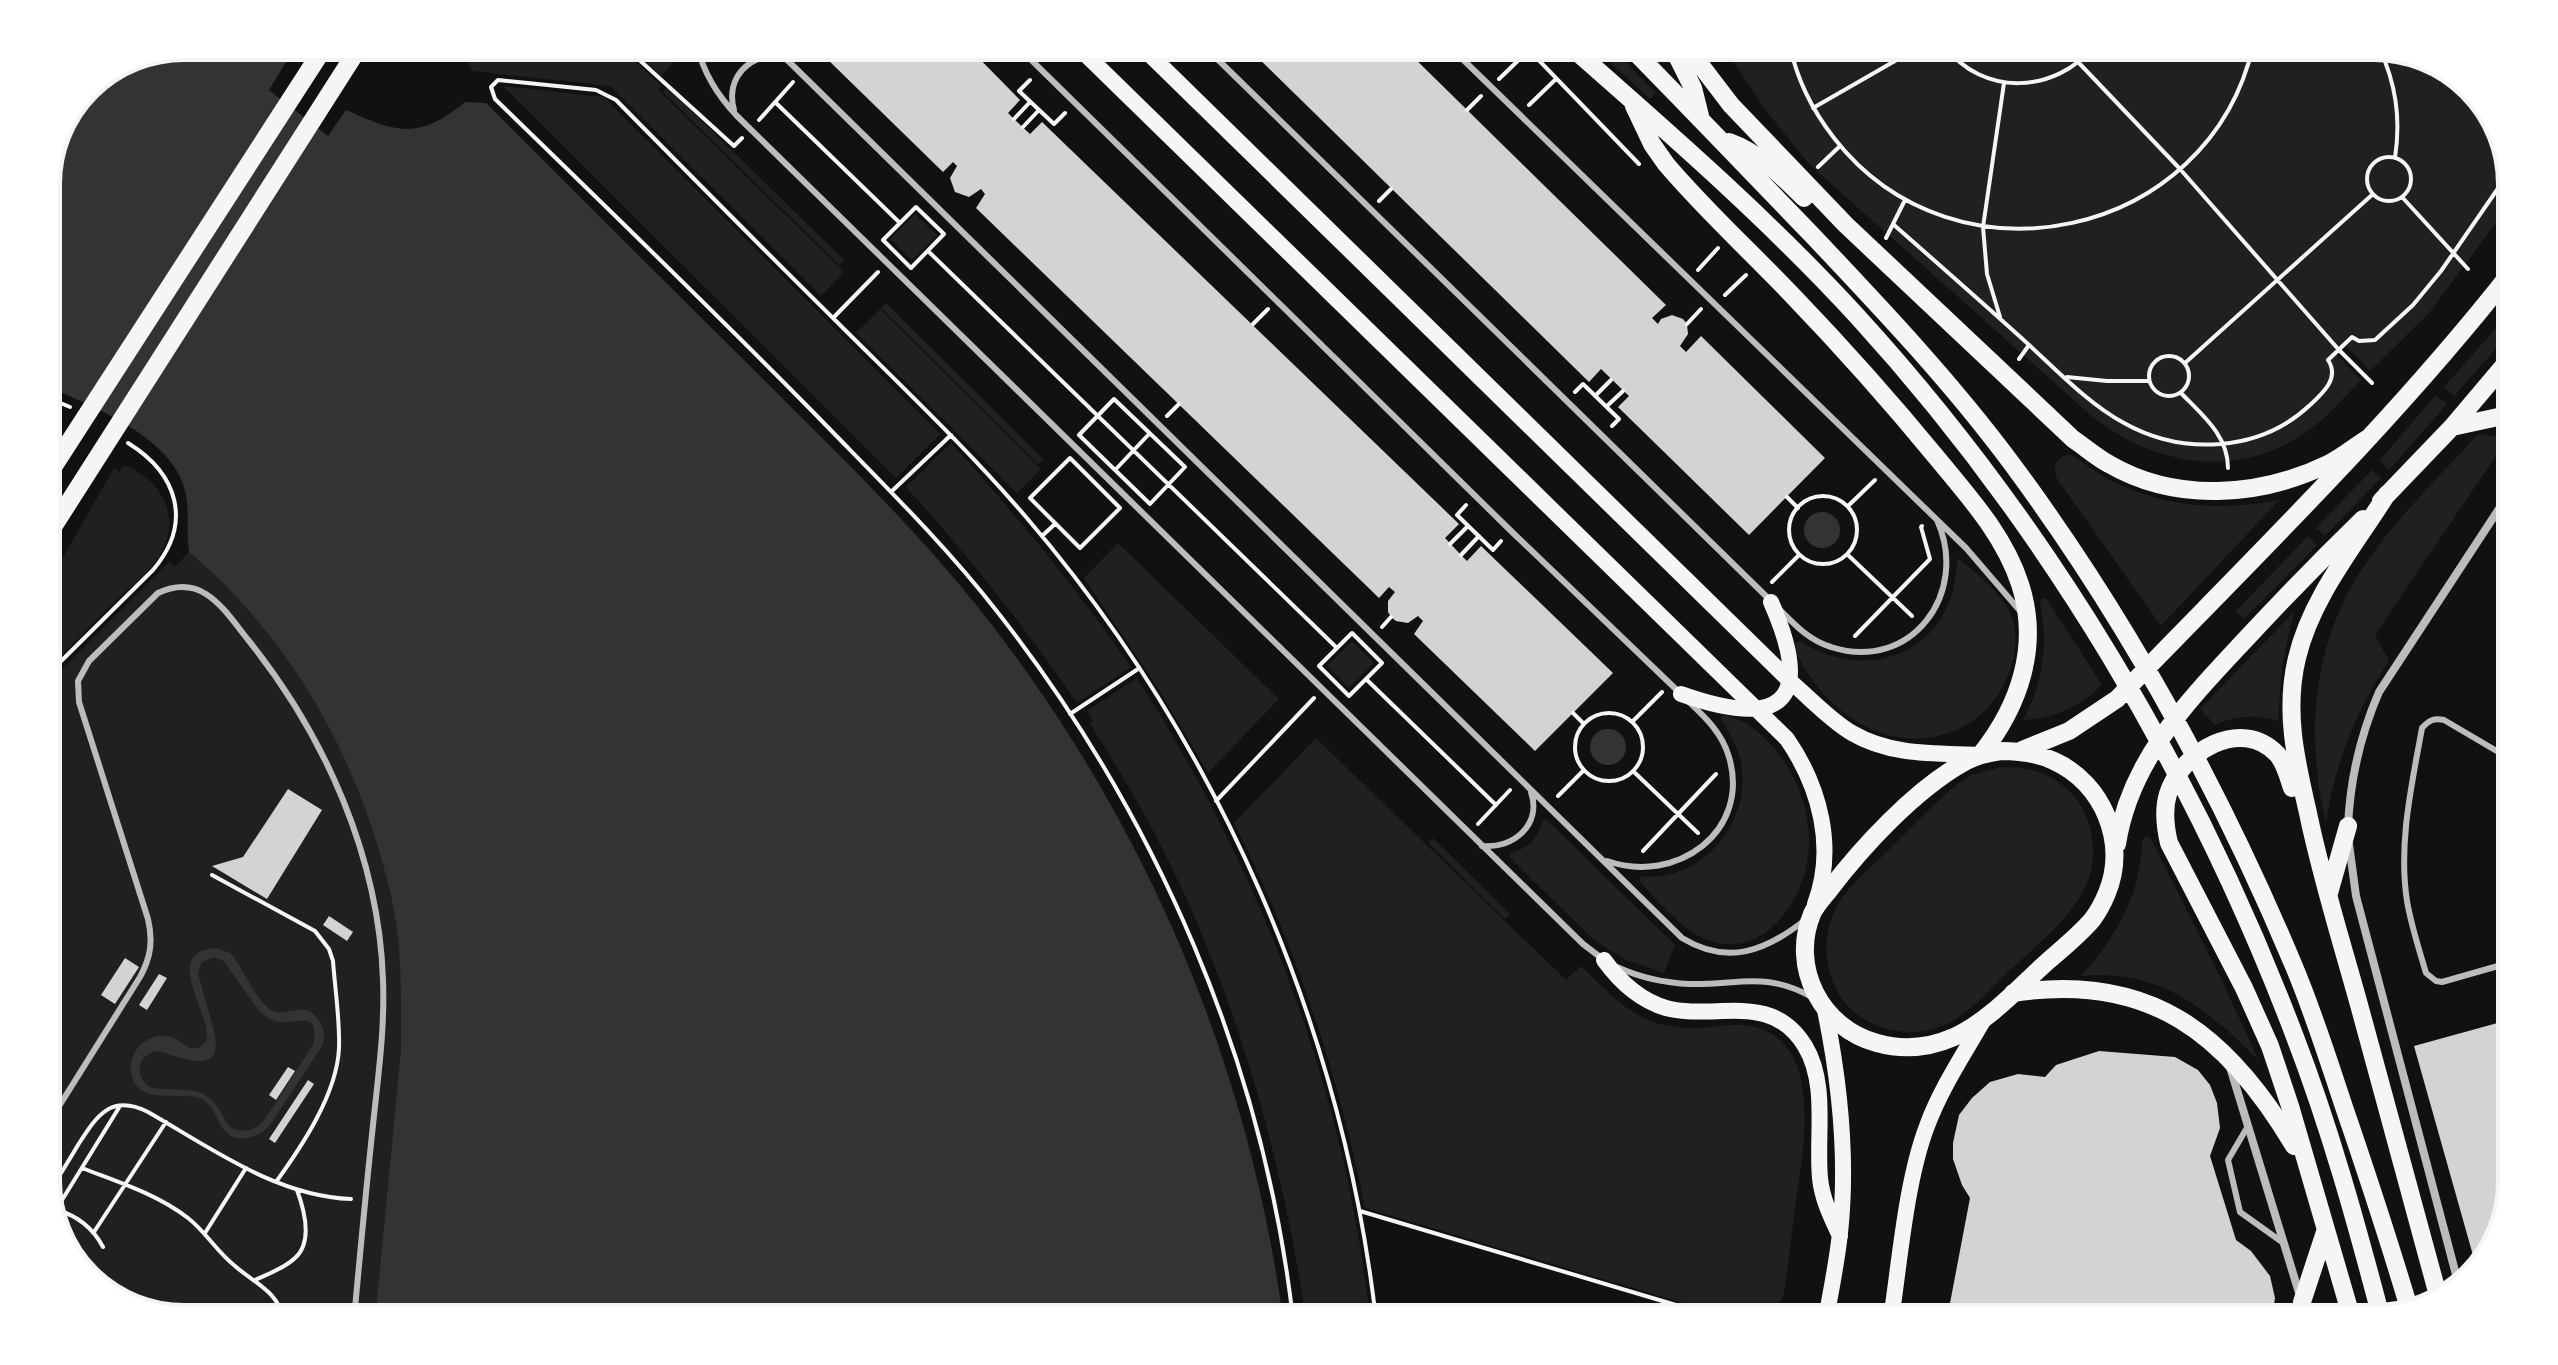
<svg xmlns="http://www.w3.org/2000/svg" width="2558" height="1365" font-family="'Alegreya Sans',sans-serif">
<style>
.green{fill:#202020}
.water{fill:#333;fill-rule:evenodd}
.building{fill:#d3d3d3}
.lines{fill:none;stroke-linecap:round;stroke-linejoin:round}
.path{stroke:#f5f5f5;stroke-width:4}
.service{stroke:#bcbcbc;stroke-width:6}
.minor{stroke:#bcbcbc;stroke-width:8}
.secondary{stroke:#f5f5f5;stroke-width:16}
.primary{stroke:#f5f5f5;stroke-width:18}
.rim{fill:none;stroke:#f5f5f5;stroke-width:4}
</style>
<rect width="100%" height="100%" fill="#111"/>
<path class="green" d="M477,46H593L599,48L602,46H618L662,86L658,90L844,272L821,296L610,86L472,71L469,64Z
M630,46H685L679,57L661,76Z
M1592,46H1610L1656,93L1650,99Z
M1723,46H2374L2435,60L2489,108L2512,176V201L2430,312L2370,371L2346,346L2337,355L2361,380C2345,396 2330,414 2312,428C2243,480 2161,468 2095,419L1809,164L1767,112Z
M503,86L604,97L940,434L896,478Z
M667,87L844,260L839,265L663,92Z
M915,214L937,235L912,260L890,239Z
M886,303L1043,459L1038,464L881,308Z
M880,309L1041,469L1017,493L856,333Z
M2498,326L2508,335L2454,396L2444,387Z
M2436,395L2447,404L2389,470L2379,461Z
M2478,434L2508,438L2375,635L2389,661C2355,712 2335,763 2326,823C2303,726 2314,630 2376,549C2406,508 2444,472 2478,434Z
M951,443C1016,514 1076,588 1131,667L1077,703C1024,626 968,555 906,487Z
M2072,455C2086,464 2099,475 2114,482C2167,508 2222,511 2279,500L2161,626L2056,477C2052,464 2059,454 2072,455Z
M124,465C161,479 183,517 160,555C148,574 128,589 112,604C90,626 68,649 46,671V587L114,468L119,472Z
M2372,470L2381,478L2325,536L2316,528Z
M2308,536L2317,545L2244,619L2236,611Z
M1118,543L1279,699L1208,773L1161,693L1084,578Z
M189,552C298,645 373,778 396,920C402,962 402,1005 401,1047C401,1075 396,1104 393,1132C387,1194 381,1257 375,1319H184L123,1305L70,1258L46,1190V685L169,562L175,567Z
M1958,558C1975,572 1998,590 2009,610C2018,629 2017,650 2010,670C1990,729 1927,754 1871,729C1836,714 1808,680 1793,646L1794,643L1800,641C1853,676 1925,665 1950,600C1956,586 1955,572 1958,558Z
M2046,598L2102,685C2080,707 2055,718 2023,720C2044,681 2048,645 2040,603L2042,599Z
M2294,612L2282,666L2278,721C2255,714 2237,715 2215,725L2200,709Z
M1352,641L1374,663L1349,688L1327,666Z
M1137,678C1260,869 1346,1092 1370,1319H1306C1280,1146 1232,978 1149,823C1131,789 1110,756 1090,724L1093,721L1087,711Z
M1722,715C1742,717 1760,732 1773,747C1796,773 1809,807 1809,842C1809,897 1763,967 1701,937C1681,928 1653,897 1639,880L1642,876C1699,883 1749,826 1742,770C1740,751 1732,736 1721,720Z
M1316,738L1566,980L1581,966C1618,1002 1639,1028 1694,1028C1711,1028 1727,1024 1743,1025C1826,1033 1804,1148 1796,1201C1792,1233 1788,1266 1783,1298L1774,1309L1760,1311L1757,1319H1737L1365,1208C1338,1072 1296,946 1234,823Z
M2001,767C2029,767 2053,773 2072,794C2083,806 2090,822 2092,838C2102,897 2047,935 2009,971C1988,991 1967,1017 1939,1027C1912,1037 1881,1032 1858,1015C1821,987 1817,932 1844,895C1859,876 1879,860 1896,843C1916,823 1935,803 1957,784L1972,775Z
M1546,819L1675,945L1664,973L1626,960L1594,940L1509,857L1510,853C1528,849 1538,838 1543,820Z
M2146,836L2151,839L2225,987L2259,1061C2208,1009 2158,968 2081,976C2117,936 2141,894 2142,840Z
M1433,838L1510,914L1505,919L1428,843Z"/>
<path class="water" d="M184,46H261L286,62L269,90L328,136L346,110C397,133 419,140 465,102L486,103C579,196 673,290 767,383C839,455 913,526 977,606C1141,811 1248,1059 1283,1319H375L401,1050C401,1008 402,965 396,922C391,890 382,859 372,828C336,720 276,626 189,552C186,532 190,511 185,491C173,437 92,406 46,386V176L87,86L132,56Z
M1804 530a18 18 0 1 1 36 0a18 18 0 1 1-36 0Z
M1590 747a18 18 0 1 1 36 0a18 18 0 1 1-36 0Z
M216,948L230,953L235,959C245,974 255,996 268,1008C285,1022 305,996 320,1022C325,1030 325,1038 322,1046L272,1122C265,1131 258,1136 247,1138C216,1143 222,1107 199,1098C178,1090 137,1108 131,1072C130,1064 132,1055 137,1049C146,1037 162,1032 176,1039C181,1041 185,1047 191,1048C200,1050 207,1043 207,1035C207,1010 163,951 216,948ZM213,957L224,961L259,1011C266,1017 273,1022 282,1022C299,1023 321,1011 313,1045L265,1119C255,1131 244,1134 230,1127C223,1119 220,1108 212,1100C195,1084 171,1093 150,1087C139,1079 137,1069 143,1058L155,1051C175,1053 222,1081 215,1035L198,973L202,962Z"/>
<path class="building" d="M832,46H967L1020,100L1008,113L1014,119L1030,134L1042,122L1459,524L1445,538L1461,555L1467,561L1481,546L1613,673L1535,751L1414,634L1423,621L1418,616L1408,623L1396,621L1391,617L1388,612V601L1395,592L1389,587L1379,598L976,208L985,194L981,189L969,197L955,192L950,178L957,166L953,162L943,172L823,55Z
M1246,46H1402L1666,305L1652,318L1658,324L1661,319L1672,315L1683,319L1687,324L1688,334L1680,346L1686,352L1701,336L1825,458L1749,535L1618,407L1629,396L1601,369L1589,382Z
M288,789L322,810L267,899L212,866L243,857Z
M329,916L353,932L347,941L323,925Z
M125,958L139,967L115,1004L101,995Z
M159,974L167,978L147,1010L139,1005Z
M2512,1019V1180L2498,1242L2476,1266L2414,1046Z
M2099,1051L2175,1057L2198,1070L2210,1085L2217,1103L2220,1128L2210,1156L2236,1240L2251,1251L2270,1276L2275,1298L2272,1319H1947L1970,1198L1962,1185L1953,1159V1143L1959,1115L1972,1098L1990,1082L2018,1074L2045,1077L2056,1065Z
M288,1067L295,1071L276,1100L269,1095Z
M308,1080L314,1084L275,1143L269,1139Z"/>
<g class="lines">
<path class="path" d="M624,46L734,146L742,138
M1525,46L1639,164
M1790,46C1797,80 1813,111 1834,138C1955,294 2209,239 2253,46
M1945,46C1982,97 2056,94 2094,46
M2379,47C2396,84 2401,118 2395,158
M2079,63L2180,169L2339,350L2372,383
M1499,79L1529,50
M1030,80L1019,91L1054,124L1065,113
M775,102L900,223
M1529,105L1556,79
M1813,108L1921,46
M1467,110L1481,96
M1014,119L1030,102
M759,120L793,82
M1023,127L1039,110
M2367 179a22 22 0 1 1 44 0a22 22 0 1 1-44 0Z
M1818,167L1840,146
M2402,197L2468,269
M1379,201L1391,189
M916,207L944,234L911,268L883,240Z
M1894,225C1935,261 1976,297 2017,334C2050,363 2085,402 2124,423C2183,456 2260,452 2310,405C2323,393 2340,378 2328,360L2352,337L2359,341L2375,340L2413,305L2441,271L2510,171
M1886,238L1905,200
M928,251L1337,648
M1698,270L1718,248
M1725,295L1746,275
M2000,317L1987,274L1983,227L2004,83
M833,318L878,272
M1253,324L1268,309
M1687,324L1701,309
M2149 376a20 20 0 1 1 40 0a20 20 0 1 1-40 0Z
M2019,359L2029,345
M2185,363L2373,194
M2067,377L2107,381H2148
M1575,392L1583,384L1619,419L1612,426
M2181,393C2202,415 2228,435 2228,468
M1595,396L1611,380
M46,397L70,407
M1114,399L1185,467L1150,504L1079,435Z
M1607,406L1623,391
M1167,416L1179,404
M1070,458L1120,508L1080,548L1030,498Z
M1117,468L1149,434
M892,491L951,435
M1789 530a34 34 0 1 1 68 0a34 34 0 1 1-68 0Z
M1787,497L1798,508
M1466,505L1457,515L1493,550L1501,541
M1848,506L1875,480
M1042,536L1055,524
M1450,544L1468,526
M1461,555L1479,536
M1848,555L1912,616
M1772,582L1799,555
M1382,627L1391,617
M1352,633L1382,663L1349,696L1319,666Z
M1855,636L1930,559L1921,527L1922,526
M46,676L153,570C193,523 178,474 128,443
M1366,679L1496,805
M1575 747a34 34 0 1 1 68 0a34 34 0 1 1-68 0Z
M1573,713L1584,724
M1070,714L1138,669
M1632,722L1662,692
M1633,771L1698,833
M1558,796L1584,770
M1216,801L1314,698
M1478,824L1510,790
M1643,851L1716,774
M212,875L315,931L329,949L333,961C335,989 340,1020 339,1048C337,1094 302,1146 276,1182
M82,1168C118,1182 157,1194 188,1218C206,1232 217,1252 235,1266C254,1283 279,1292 283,1319
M48,1194C58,1178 68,1162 78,1145C96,1117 110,1093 148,1112C211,1148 276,1196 351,1199
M57,1210C78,1216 93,1228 103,1247
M1360,1211L1723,1319
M54,1213L120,1106
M94,1232L166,1122
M205,1233L246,1168
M255,1280C268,1274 285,1268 295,1258C313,1242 304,1209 297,1190
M1293,1319C1264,1064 1157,816 999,614C944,543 879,480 816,415C711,308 603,204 495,99L491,87L498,80L596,90L616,100C689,174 762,248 835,320C900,385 966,447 1026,517C1218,741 1342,1026 1376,1319"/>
<path class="service" d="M697,46C704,74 717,95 737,116L1583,944L1604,960
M773,46L1682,938C1728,966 1766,951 1805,920
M1017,46L1511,531L1681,694
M1204,46L1770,600
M1449,46L1966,548L2021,612
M734,110C725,77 750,53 782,56
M1781,611C1796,626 1810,641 1831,647C1911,673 1970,593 1937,520
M2512,760L2444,720C2434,718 2429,720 2422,728C2412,784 2398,843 2407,901C2411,925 2419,949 2426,973L2436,981L2442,982L2512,962
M1482,846C1513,849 1542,825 1531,792
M1607,861C1676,885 1751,832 1729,757C1722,733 1706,718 1689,702
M1617,967C1641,978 1665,983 1690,984C1740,985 1764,971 1812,997
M2248,1126L2228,1160L2240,1212L2282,1242
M46,1127L140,977C151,957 153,941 148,919L79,702L78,681L89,661L158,593C203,572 224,610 249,641C325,736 379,857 383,980C385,1028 378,1077 373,1125C366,1190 360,1254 354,1319"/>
<path class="minor" d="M2348,827C2350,778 2360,736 2379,692L2512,489
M2349,844L2356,896L2459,1286
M2230,1067L2307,1319"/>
<path class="secondary" d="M1077,46L1787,739C1820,787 1836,848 1815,904
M1141,46L1791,682C1811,699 1830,720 1852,733C1891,756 1936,753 1979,755
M1681,694C1780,729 1816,704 1771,602
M1604,960C1620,982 1639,1000 1666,1008C1715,1021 1771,990 1805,1046C1828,1084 1816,1136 1820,1178C1822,1199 1831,1217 1840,1236
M1825,1010C1840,1083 1848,1158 1840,1233C1837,1262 1831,1290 1826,1319
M1891,1319C1900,1260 1906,1181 1927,1126C1941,1088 1964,1054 1984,1019"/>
<path class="primary" d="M1570,46C1669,133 1768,219 1857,316C2047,524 2195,773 2295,1037C2330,1128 2356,1222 2381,1317
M1629,46C1691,109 1752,173 1813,236C1883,310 1952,383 2012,464C2126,618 2219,788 2293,964C2313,1011 2328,1059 2344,1107C2367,1174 2389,1241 2409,1308
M1672,46L1693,88L1701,120
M1686,46L1731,105L1846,225L2073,439C2085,447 2096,457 2109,464C2176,503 2260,497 2328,464C2343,457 2356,445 2370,437
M1634,106L1652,144L1666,164C1705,210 1750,251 1792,295C1842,347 1891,402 1937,458C1969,497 2004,535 2020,584C2040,645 2020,705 1981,754
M1729,142C1758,152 1782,176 1804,198
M2452,427L2512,414
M46,478L325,46
M2387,494C2355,545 2311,598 2297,658C2284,711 2296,761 2308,813C2322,881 2343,946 2361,1012C2388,1108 2413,1204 2439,1299
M2381,501L2452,427L2512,356
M46,538L360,46
M2022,750L2069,731L2117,699C2252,559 2392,424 2512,271
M2001,751C2019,751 2037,753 2054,761C2103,783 2128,843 2107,893C2103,903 2098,912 2092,920C2079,935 2063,948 2048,961C2019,987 1989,1021 1954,1037C1929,1048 1902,1050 1877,1043C1821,1028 1790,967 1812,914C1816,905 1824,897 1830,889C1863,846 1913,792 1961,764C1974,756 1986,753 2001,751Z
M2292,788C2288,776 2285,763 2277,754C2241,716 2181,752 2168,794C2163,810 2165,826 2169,843L2244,988L2270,1046L2290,1106L2352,1319
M2117,844C2130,760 2188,701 2244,641C2283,599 2322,559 2363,519
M2329,893L2348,826
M2013,993C2149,972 2227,1033 2294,1146
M2302,1302L2325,1232"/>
</g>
<path d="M0 0H2558V1365H0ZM184 60H2374A124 124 0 0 1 2498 184V1181A124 124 0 0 1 2374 1305H184A124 124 0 0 1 60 1181V184A124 124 0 0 1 184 60Z" fill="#fff" fill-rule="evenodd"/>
<path class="rim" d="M184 60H2374A124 124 0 0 1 2498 184V1181A124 124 0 0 1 2374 1305H184A124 124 0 0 1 60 1181V184A124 124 0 0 1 184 60Z"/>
</svg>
